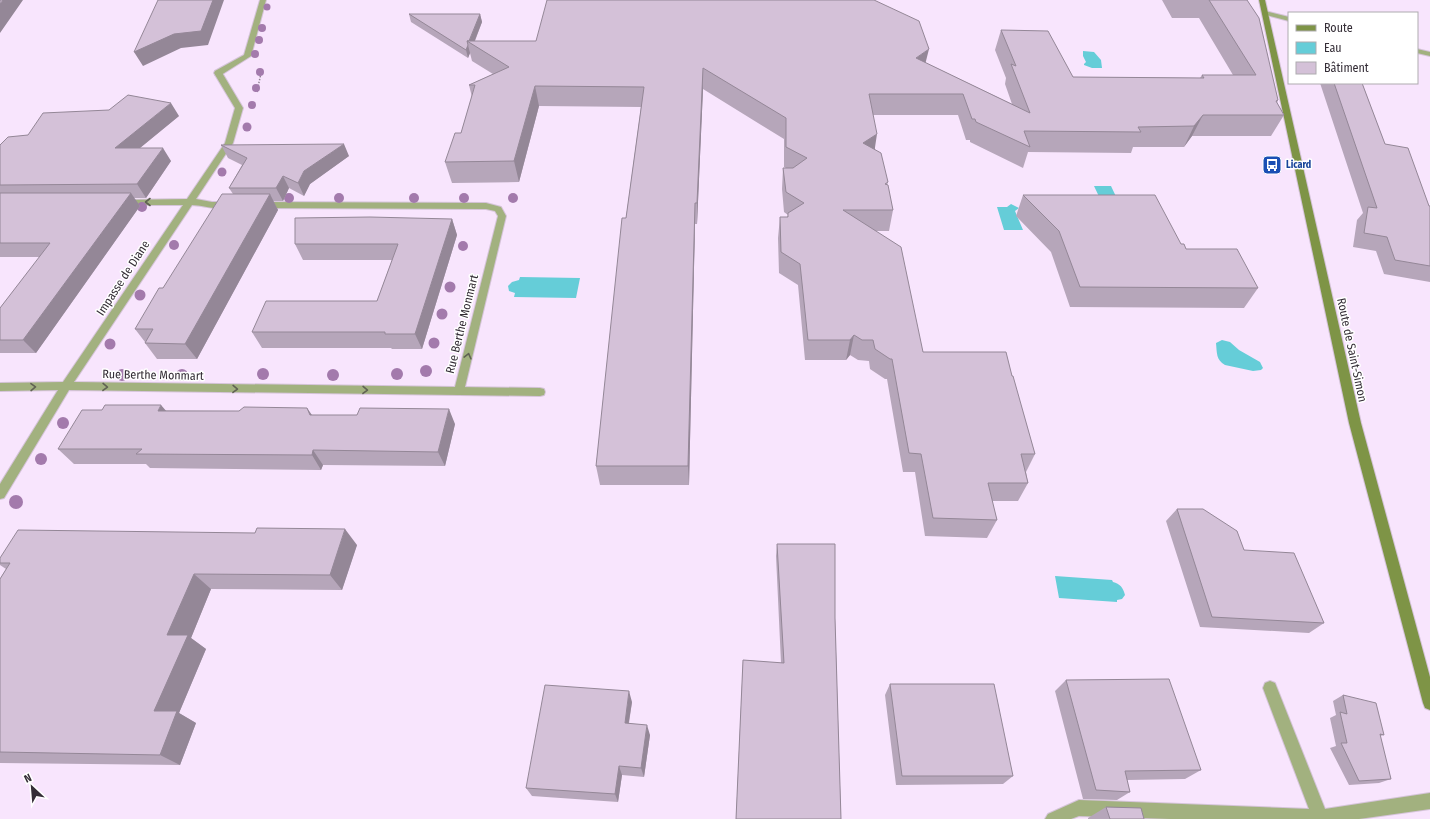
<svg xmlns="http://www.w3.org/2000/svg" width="1430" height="819" font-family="'Fira Sans Condensed',sans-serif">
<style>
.water{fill:#65cdd8}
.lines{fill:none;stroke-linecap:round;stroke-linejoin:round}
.service-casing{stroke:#d5c4d9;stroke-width:2}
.minor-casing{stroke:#d5c4d9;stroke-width:2}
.secondary-casing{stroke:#d5c4d9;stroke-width:2}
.path{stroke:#908393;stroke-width:1.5;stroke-dasharray:1.5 1.5;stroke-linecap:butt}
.service{fill:#a2b17f;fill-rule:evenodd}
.minor{fill:#a2b17f;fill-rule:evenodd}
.secondary{fill:#7e9446;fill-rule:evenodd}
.tree{fill:#a37aac}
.wall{fill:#b6a6ba}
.shaded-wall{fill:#948797}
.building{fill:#d4c1d8;stroke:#948797}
.oneway{stroke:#606253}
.labels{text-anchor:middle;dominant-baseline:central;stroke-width:3;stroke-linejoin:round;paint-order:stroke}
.far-transit-label{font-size:10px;font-weight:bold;fill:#164399;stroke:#fff;text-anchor:start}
.street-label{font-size:12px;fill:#342d36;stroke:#fff}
</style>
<rect width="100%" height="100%" fill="#f8e5fd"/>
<path class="water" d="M1083,51L1094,52L1101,60L1102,68H1092L1084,65V64L1086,62L1083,56Z
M1094,186H1111L1120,205L1104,207Z
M1011,204L1019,208L1015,211L1023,230H1004L997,207H1007Z
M520,277L580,278L576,298L514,297L515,293L509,291L508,286L512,282L519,280Z
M1222,340L1230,342L1239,350L1260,362L1263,368L1261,370L1253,371L1225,365C1216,360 1217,353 1216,343Z
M1055,576L1112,580L1113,582C1120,584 1123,587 1125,595L1122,599L1117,600V602L1059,598Z"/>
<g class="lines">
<defs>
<path id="service" d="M260,0H266L251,56L221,75H215V71L244,55Z
M459,387L540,388L544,389L545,392L544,395L540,396L459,395L455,394L454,391L455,388Z
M1270,681L1275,683L1325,809L1430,793V809L1359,819H1170L1079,816L1071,819H1045L1048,814L1079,800L1309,809L1263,688L1265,683Z"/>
<path id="minor" d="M1265,11L1289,17V21L1263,14V12Z
M1417,49L1430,52V56L1417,53Z
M215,71H221L243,108L233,143L196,199L212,202H229L233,205C226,213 202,205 192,205L74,382L455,387L498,216L495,211L486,209L260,208L256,205L260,202L486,203L501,207L506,216L464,391L463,394L459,395L69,390L4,498L0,499V484L58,390L0,391V383L63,382L183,205H123L119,202L120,200L187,199L225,143L235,108L214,73Z"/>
<path id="secondary" d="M1259,0H1265L1361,423L1430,677V710L1425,708L1423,703L1349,423Z"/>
</defs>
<use href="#service" class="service-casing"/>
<use href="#minor" class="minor-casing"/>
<use href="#secondary" class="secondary-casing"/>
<path class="path" d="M257,92L261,73"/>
<use href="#service" class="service"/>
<use href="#minor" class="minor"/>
<use href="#secondary" class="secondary"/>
</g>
<g class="tree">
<circle cx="267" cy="7" r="3.5"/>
<circle cx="262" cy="28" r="4"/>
<circle cx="259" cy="40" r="4"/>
<circle cx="255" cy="54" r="4"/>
<circle cx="260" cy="72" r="4"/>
<circle cx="256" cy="88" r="4"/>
<circle cx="252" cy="105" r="4"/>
<circle cx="247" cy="127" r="4.5"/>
<circle cx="222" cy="172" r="4.5"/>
<circle cx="289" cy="198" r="5"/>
<circle cx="339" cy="198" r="5"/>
<circle cx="414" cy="198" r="5"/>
<circle cx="464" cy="198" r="5"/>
<circle cx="513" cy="198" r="5"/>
<circle cx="142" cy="207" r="5"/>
<circle cx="174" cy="245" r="5"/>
<circle cx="463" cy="246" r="5"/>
<circle cx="450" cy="287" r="5.5"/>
<circle cx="140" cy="295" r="5.5"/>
<circle cx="442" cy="314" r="5.5"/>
<circle cx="434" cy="343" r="5.5"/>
<circle cx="110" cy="344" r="5.5"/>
<circle cx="426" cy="371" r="6"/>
<circle cx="263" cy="374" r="6"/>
<circle cx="397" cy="374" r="6"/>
<circle cx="122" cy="375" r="6"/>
<circle cx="182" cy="375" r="6"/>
<circle cx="333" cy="375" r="6"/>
<circle cx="63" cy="423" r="6"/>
<circle cx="41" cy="459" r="6"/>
<circle cx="16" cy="502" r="7"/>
</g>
<path class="wall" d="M1162,0H1247L1278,100L1277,103L1284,115L1271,136H1192L1184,147H1133L1131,153L1028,152L1023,168L970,142V140H966L958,115H873L875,149L888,182L887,185L893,210L889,231H875L923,352L1012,376L1035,454L1026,472L1028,483L1018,501H992L997,520L987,538L925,536L915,472H903L887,379H885L870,369L869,361L858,360L850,355L846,360H805L798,285L779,273L778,238L780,217H787L788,215L784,212L782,189L783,168H786L784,167V139L703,89L697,224H695L689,485H600L596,466L626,218L641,107L539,106L519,182L452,183L445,162L461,133L472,97L469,85L493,74L472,61L470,53L468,58L411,22L409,14H480L482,22L475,41L926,63L1012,104L1005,84L1006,78L995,50L1001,30L1073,77L1200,78L1202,75H1233L1199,18H1172Z
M1320,83H1362L1430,266V282L1384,274L1376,251L1353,247L1357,220L1363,213Z
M179,116L140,148L171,161L146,198H133L140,206L36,353H0V308L40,257H0V145L28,135Z
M221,145L349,156L310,184L304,196L289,188L283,201H273L278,210L197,359H157L145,343V342L135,329L163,288L233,194L229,188L242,165L228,158Z
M1023,195L1181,244L1186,249L1258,288L1244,308L1070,307L1051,252L1016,216Z
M452,219L457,235L422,349H392L391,348H262L252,332L377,301L392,260H303L295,244Z
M307,408L312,415L455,424L445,466L323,465L321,470L150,468L146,464H74L58,449L102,410L239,411Z
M1177,509L1244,550L1324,623L1309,633L1200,627L1166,521Z
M777,544L835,618L841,819H736L743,660L781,663L776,556Z
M357,545L342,590L211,589L191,638L206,649L179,713L196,723L180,765L0,763V579L6,569L0,565V558Z
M1066,680L1201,770L1185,779L1127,780L1130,792L1117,800L1083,799L1055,691Z
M890,684L1013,776L1003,784L896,785L885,695Z
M1343,695L1384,735L1380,736L1391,779L1379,783L1349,785L1330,748L1336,746L1330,718L1336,715L1333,701Z
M632,702L629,723L650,735L644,777L622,775L618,802L532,796L526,788Z
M1106,807L1144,819H1088V818Z"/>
<path class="shaded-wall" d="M3,0H23L0,33V4Z
M213,0H224L208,45L181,48L143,66L134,52Z
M480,14L482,22L473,45L469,42Z
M468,45L470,53L468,58L466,50Z
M929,49L924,69L916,58Z
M703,68V89L697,224V203Z
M535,86L539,106L519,182L514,161Z
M171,103L179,116L124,161L115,148Z
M1203,115L1192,136L1184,147L1194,126Z
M877,134L874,154L863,143Z
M344,144L349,156L310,184L304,196L298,183L304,171Z
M163,148L171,161L146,198L137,184Z
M283,176L289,188L283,201L276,188Z
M131,193L140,206L36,353L23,340Z
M270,194L278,210L197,359L185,344Z
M695,203V224L689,485L688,466Z
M452,219L457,235L422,349L415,334Z
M854,335L850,355L846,360L850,340Z
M161,405L174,420L158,411Z
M307,408L317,423L310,415Z
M449,409L455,424L445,466L438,452Z
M313,450L323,465L321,470L312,455Z
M345,529L357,545L342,590L330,575Z
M194,574L211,589L191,638L206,649L179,713L196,723L180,765L160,755L154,711L167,635Z
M629,691L632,702L627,733L625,723Z
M647,725L650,735L644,777L641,768Z
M619,766L622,775L618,802L615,794Z"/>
<path class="building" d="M0,0H3L0,4Z
M158,0H213L201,31L174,34L134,52Z
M547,0H874L919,21L929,49L916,58L1030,113L1011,64L1016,66L1001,30L1048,31L1073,77L1204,78L1202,75H1256L1209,0H1247L1259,18L1278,100L1276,101L1284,115H1203L1194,126L1138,127L1141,132L1024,131L1030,147L976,122L975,119H972L963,94H869L877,134L863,143L881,153L888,182L885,184L888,185L893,210H843L901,247L923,352H1006L1012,376H1013L1035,454H1021L1028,483H988L997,520L933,518L921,454L909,453L892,359H890L875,349L873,340H862L854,335L850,340H808L800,264L781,252L780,217H788V213L804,203L786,192L783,168H793L807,158L786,147V118L703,68L697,203H695L688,466H596L622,218H626L644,87L535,86L514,161L445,162L455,133H461L475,85H469L509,67L467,41H536Z
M409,14H480L469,41H467L468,45L466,50Z
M1334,83H1362L1385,144L1408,148L1429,206H1430V266L1395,260L1387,237L1364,233L1368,207L1377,208Z
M128,95L171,103L115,148H163L137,184L0,185V145L8,137L28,135L43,113L109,110Z
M344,144L304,171L298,183L283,176L276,188H229L247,158L221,145Z
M0,193H131L23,340H0V308L50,243H0Z
M222,194H270L185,344L145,343L153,329H135L159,288H163Z
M1023,195H1155L1181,244H1184L1186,249H1237L1258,288L1080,287L1059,231Z
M370,217L452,219L415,334H385V332H252L266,301H377L398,244H295V218Z
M105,405H161L158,411H239L244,407L307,408L310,415H357L360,408L449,409L438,452L313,450L312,455L136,454L142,449H58L82,410H102Z
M1177,509H1203L1237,531L1244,550L1294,553L1324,623L1212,617Z
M257,528L345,529L330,575L194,574L167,635H188L154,711H177L160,755L0,752V579L10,563H0V558L18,530L255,533Z
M777,544H835V618L841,819H736L743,660L784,663Z
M1169,679L1201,770L1125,771L1130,792L1096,790L1066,680Z
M890,684H994L1013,776H902Z
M545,685L629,691L625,723L647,725L641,768L619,766L615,794L526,788Z
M1343,695L1376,703L1384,735L1380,734L1391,779L1359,781L1341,743H1347L1340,712L1347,714Z
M1106,807L1141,808L1144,819H1110Z"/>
<defs><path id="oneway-chevron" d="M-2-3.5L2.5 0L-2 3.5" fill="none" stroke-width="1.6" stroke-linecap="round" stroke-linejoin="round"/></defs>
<g class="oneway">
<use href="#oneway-chevron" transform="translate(148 202) rotate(-180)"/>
<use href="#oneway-chevron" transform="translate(468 356) rotate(-76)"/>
<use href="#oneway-chevron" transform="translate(33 387) rotate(-1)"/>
<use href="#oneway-chevron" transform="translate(105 387) rotate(1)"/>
<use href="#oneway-chevron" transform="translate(235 389) rotate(1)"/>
<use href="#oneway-chevron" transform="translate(365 390) rotate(1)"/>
</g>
<defs>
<symbol id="bus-square" viewBox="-11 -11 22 22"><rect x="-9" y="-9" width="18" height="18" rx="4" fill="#1a4fb4" stroke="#fff"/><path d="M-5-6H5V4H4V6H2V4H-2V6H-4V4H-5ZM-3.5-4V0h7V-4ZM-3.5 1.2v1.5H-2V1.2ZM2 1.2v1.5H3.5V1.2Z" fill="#fff"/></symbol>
</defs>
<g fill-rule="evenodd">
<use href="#bus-square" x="1261" y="154" width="22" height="22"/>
</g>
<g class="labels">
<g class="far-transit-label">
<text x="1286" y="165">Licard</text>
</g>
<g class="street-label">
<text transform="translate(123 278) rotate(-57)">Impasse de Diane</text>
<text transform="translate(462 324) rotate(-76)">Rue Berthe Monmart</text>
<text transform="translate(1352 350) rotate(78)">Route de Saint-Simon</text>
<text transform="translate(153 375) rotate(1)">Rue Berthe Monmart</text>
</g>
</g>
<rect x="1288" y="12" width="130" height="72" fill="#ffffff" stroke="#aeabaf"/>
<rect x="1296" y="25" width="20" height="6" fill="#7e9446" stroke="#aeabaf"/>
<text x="1324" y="32" font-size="12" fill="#342d36">Route</text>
<rect x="1296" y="42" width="20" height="12" fill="#65cdd8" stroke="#aeabaf"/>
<text x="1324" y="52" font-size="12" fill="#342d36">Eau</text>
<rect x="1296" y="62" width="20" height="12" fill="#d4c1d8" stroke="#aeabaf"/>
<text x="1324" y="72" font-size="12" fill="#342d36">Bâtiment</text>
<g transform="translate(32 787) rotate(334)" stroke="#ffffff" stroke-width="3" paint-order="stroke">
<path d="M0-3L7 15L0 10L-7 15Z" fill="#342d36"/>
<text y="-6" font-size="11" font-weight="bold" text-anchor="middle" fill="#342d36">N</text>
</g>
</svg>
